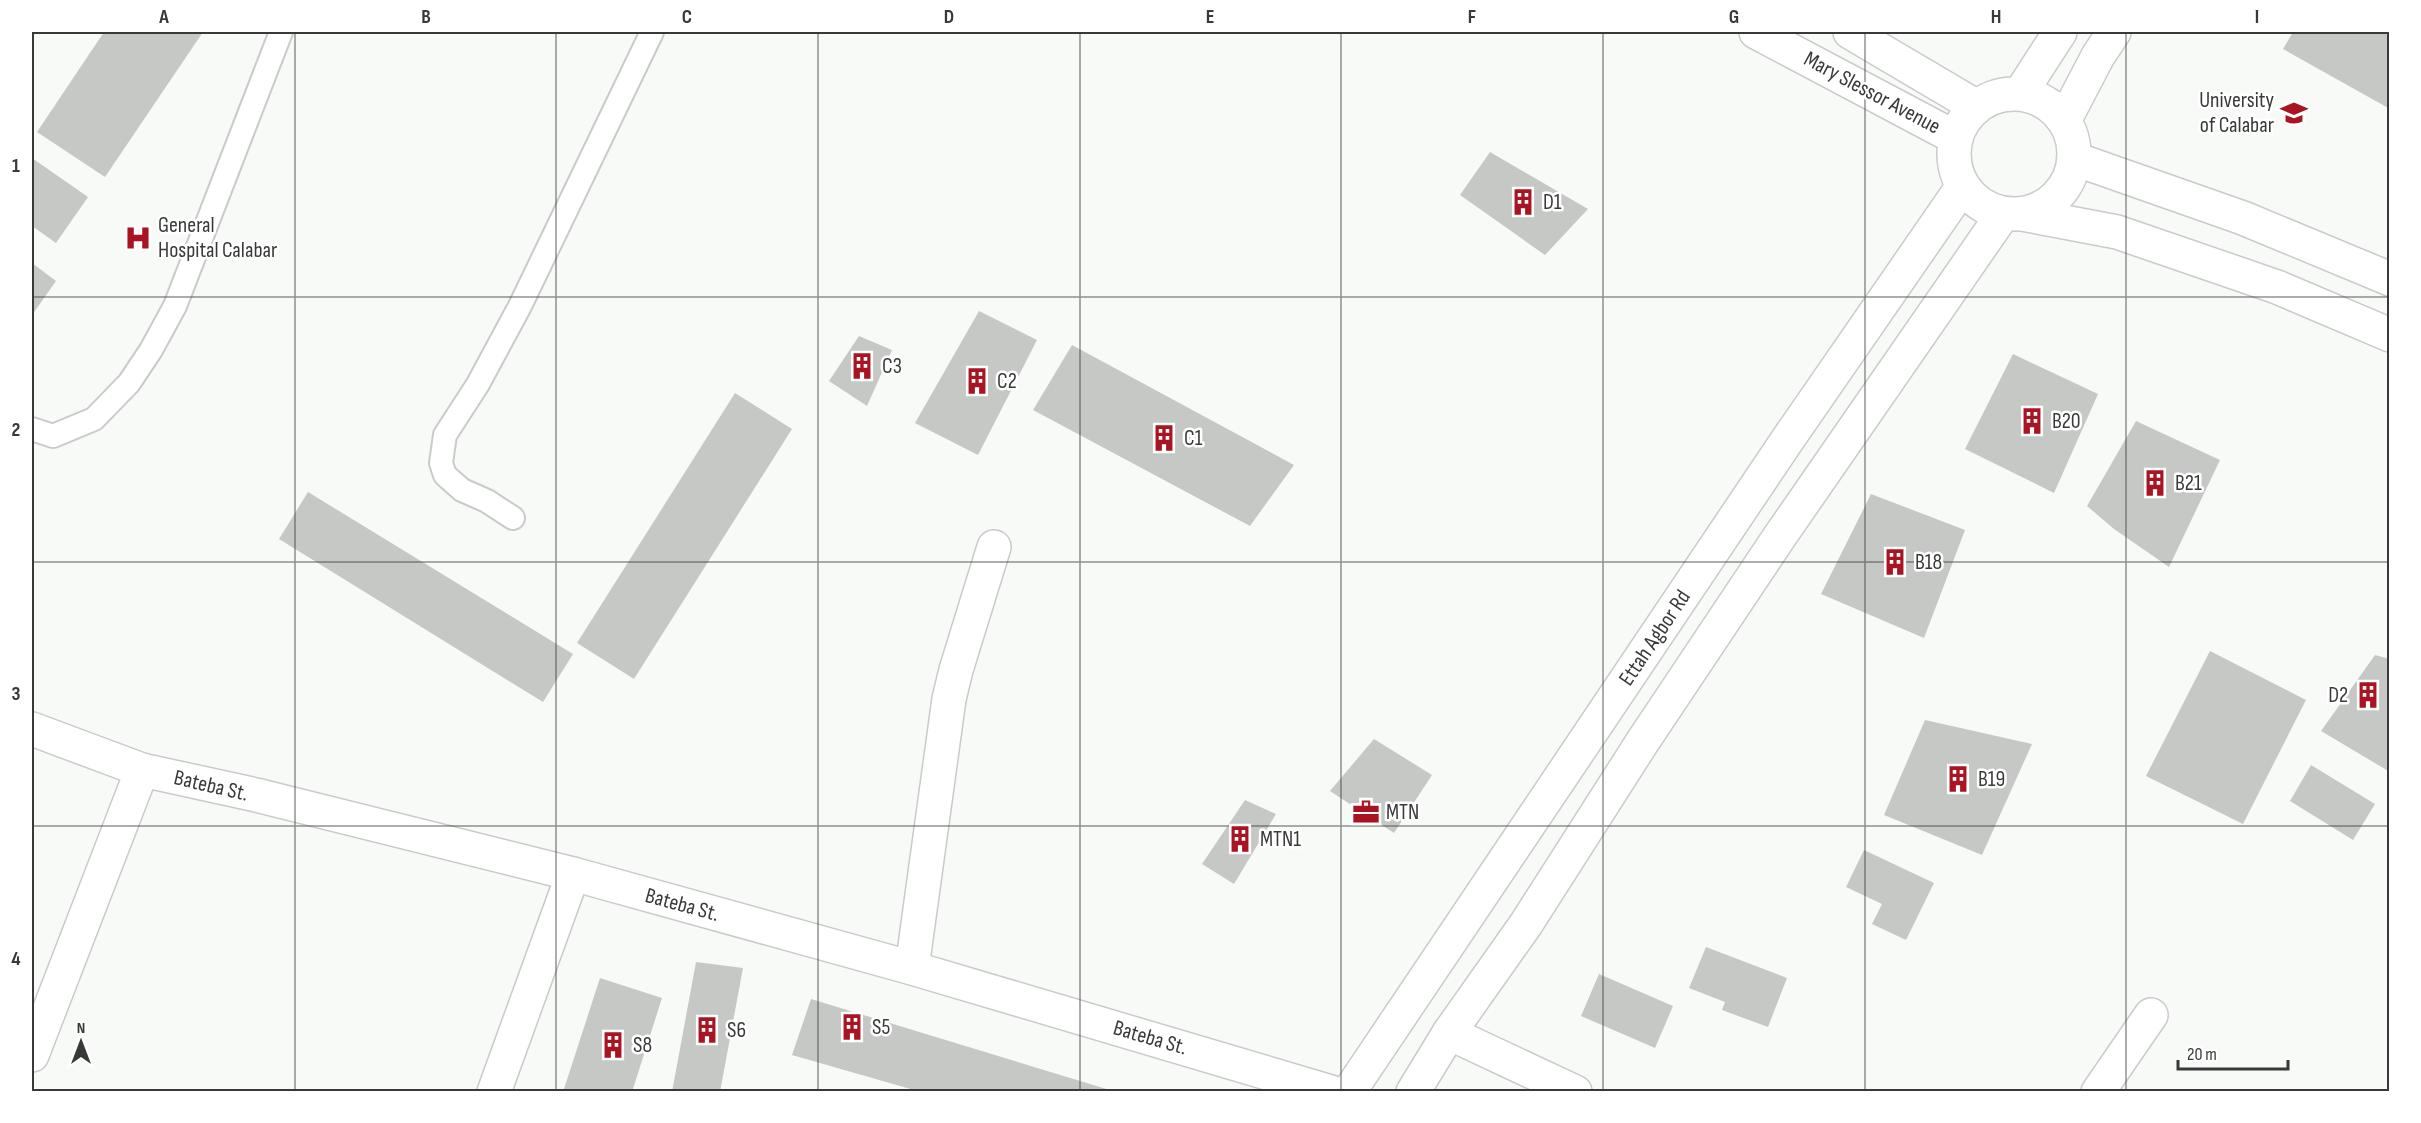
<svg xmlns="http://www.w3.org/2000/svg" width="2421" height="1123" font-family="'Sofia Sans Condensed',sans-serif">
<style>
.building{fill:#c6c8c6}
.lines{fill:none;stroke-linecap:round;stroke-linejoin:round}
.service-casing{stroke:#c9cbc9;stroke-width:26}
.minor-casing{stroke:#c9cbc9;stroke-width:36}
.tertiary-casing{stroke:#c9cbc9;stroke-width:36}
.secondary-casing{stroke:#c9cbc9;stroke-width:36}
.service{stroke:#fff;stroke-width:22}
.minor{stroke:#fff;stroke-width:33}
.tertiary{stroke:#fff;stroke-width:33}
.secondary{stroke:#fff;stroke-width:33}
.grid{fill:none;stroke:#383938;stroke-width:1.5;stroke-opacity:0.55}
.labels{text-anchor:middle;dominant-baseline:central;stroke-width:5;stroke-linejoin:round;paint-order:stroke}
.street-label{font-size:22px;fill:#383938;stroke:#fff}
.poi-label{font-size:22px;fill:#383938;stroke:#fff;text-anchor:start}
.neatline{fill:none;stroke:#383938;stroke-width:2}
.grid-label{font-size:20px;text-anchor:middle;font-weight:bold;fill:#383938}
</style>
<rect width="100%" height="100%" fill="#f7faf7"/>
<path class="building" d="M104,32H203L105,177L37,132Z
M2293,32H2381L2390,36V109L2283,49Z
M1490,152L1588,209L1545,255L1460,195Z
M32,158L88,197L56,243L32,226Z
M32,263L56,281L32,315Z
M979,311L1037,340L978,455L915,423Z
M859,336L892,350L867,406L829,381Z
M1072,345L1294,465L1250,526L1033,410Z
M2013,354L2098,394L2054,493L1965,449Z
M735,393L792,429L634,679L577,643Z
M2136,421L2220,460L2169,567L2114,529L2087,506Z
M308,492L573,654L543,702L279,539Z
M1871,494L1965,530L1924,638L1821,594Z
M2210,651L2306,700L2243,824L2146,776Z
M2375,655L2390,659V772L2321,731Z
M1925,720L2032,744L1982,855L1884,815Z
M1374,739L1432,775L1394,833L1330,791Z
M2311,765L2375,804L2353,840L2290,801Z
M1245,800L1276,814L1234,884L1202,864Z
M1864,850L1934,883L1906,940L1872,924L1882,904L1846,887Z
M1706,947L1787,978L1768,1027L1722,1010L1725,1002L1689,988Z
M696,962L743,968L720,1092H672Z
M1599,974L1673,1006L1655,1048L1581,1016Z
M600,978L662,998L632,1092H563Z
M811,999L1113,1091V1092H921L792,1055Z"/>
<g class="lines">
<defs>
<path id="service" d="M32,429L53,436L94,419L129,383L151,350L175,306L281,32
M513,518L487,501L462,490L445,475L441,463L445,435L478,384L520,306L652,32"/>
<path id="minor" d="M2075,159L2243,218L2390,279
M2022,214L2117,232L2277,287L2390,335
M912,968L949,699L956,670L994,547
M1449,1033L1575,1092
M32,1055L142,770
M494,1092L573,874
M2098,1092L2151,1015"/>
<path id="tertiary" d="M32,729L142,770L256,795L573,874L912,968L1331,1092"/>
<path id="secondary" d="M1756,32L1956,138
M1850,32L1977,107
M2020,94L2060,32
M1954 154a60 60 0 1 1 120 0a60 60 0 1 1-120 0Z
M2064,121L2098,56L2114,32
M1349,1092L1786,442L1963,186
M1413,1092L1449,1033L1526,924L1643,741L1780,536L2003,214"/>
</defs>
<use href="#service" class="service-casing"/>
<use href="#minor" class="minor-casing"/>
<use href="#tertiary" class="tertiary-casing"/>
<use href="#secondary" class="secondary-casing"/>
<use href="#service" class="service"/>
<use href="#minor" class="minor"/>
<use href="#tertiary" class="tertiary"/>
<use href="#secondary" class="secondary"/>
</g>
<path class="grid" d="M295,32V1092M556,32V1092M818,32V1092M1080,32V1092M1341,32V1092M1603,32V1092M1865,32V1092M2126,32V1092M32,297H2390M32,562H2390M32,826H2390"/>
<defs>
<symbol id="university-bare" viewBox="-9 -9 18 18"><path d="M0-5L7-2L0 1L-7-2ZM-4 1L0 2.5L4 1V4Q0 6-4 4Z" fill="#a91423" stroke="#fff" stroke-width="2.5" paint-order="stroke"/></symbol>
<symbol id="building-bare" viewBox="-9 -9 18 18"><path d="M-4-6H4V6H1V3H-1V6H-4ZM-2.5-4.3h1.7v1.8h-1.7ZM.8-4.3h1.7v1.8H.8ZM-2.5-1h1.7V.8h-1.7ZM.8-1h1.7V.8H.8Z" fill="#a91423" stroke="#fff" stroke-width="2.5" paint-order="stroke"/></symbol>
<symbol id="hospital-bare" viewBox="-9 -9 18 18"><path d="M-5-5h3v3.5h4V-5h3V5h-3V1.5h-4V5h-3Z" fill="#a91423" stroke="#fff" stroke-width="2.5" paint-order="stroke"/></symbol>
<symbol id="office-bare" viewBox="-9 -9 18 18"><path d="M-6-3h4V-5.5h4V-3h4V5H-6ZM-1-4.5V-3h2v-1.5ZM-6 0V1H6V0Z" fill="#a91423" stroke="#fff" stroke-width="2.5" paint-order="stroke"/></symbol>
</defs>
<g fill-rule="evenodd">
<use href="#university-bare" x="2275" y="94" width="38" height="38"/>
<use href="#building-bare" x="1504" y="183" width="38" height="38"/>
<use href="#hospital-bare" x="119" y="219" width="38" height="38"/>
<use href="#building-bare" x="843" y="347" width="38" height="38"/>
<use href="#building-bare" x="958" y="362" width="38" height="38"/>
<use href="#building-bare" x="2013" y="402" width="38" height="38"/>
<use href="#building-bare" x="1145" y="419" width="38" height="38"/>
<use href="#building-bare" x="2136" y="464" width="38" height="38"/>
<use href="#building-bare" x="1876" y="543" width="38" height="38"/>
<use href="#building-bare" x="2349" y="676" width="38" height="38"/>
<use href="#building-bare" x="1939" y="760" width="38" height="38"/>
<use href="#office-bare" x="1347" y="793" width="38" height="38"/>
<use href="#building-bare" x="1221" y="820" width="38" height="38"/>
<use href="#building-bare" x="833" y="1008" width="38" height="38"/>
<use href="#building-bare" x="688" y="1011" width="38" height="38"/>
<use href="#building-bare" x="594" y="1026" width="38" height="38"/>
</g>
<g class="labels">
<g class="street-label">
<text transform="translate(1872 93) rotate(28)">Mary Slessor Avenue</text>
<text transform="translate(1655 638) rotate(-56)">Ettah Agbor Rd</text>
<text transform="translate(211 786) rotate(13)">Bateba St.</text>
<text transform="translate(682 905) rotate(15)">Bateba St.</text>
<text transform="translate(1150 1038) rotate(16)">Bateba St.</text>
</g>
<g class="poi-label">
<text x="2274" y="100" text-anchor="end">University<tspan x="2274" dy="25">of Calabar</tspan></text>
<text x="1543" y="202">D1</text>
<text x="158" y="225">General<tspan x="158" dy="25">Hospital Calabar</tspan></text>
<text x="882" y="366">C3</text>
<text x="997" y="381">C2</text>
<text x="2052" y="421">B20</text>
<text x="1184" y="438">C1</text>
<text x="2175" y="483">B21</text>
<text x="1915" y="562">B18</text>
<text x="2348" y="695" text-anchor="end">D2</text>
<text x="1978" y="779">B19</text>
<text x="1386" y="812">MTN</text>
<text x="1260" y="839">MTN1</text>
<text x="872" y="1027">S5</text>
<text x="727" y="1030">S6</text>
<text x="633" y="1045">S8</text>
</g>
</g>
<rect width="2421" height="1123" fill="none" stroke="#ffffff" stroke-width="66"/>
<g transform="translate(81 1042)" stroke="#ffffff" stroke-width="4.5" paint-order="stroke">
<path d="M0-4.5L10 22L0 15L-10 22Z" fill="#383938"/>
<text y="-9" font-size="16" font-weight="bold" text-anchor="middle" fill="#383938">N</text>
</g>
<path d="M2178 1060v9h110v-9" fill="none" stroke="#383938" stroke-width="3"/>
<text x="2187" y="1060" font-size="18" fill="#383938" stroke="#ffffff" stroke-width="4.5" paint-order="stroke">20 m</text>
<rect x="33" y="33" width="2355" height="1057" class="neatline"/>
<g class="grid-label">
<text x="164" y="23">A</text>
<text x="426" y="23">B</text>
<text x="687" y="23">C</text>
<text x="949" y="23">D</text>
<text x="1210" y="23">E</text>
<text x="1472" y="23">F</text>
<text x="1734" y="23">G</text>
<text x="1996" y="23">H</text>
<text x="2257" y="23">I</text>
<text x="16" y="172">1</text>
<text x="16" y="436">2</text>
<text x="16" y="700">3</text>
<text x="16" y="965">4</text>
</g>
</svg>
